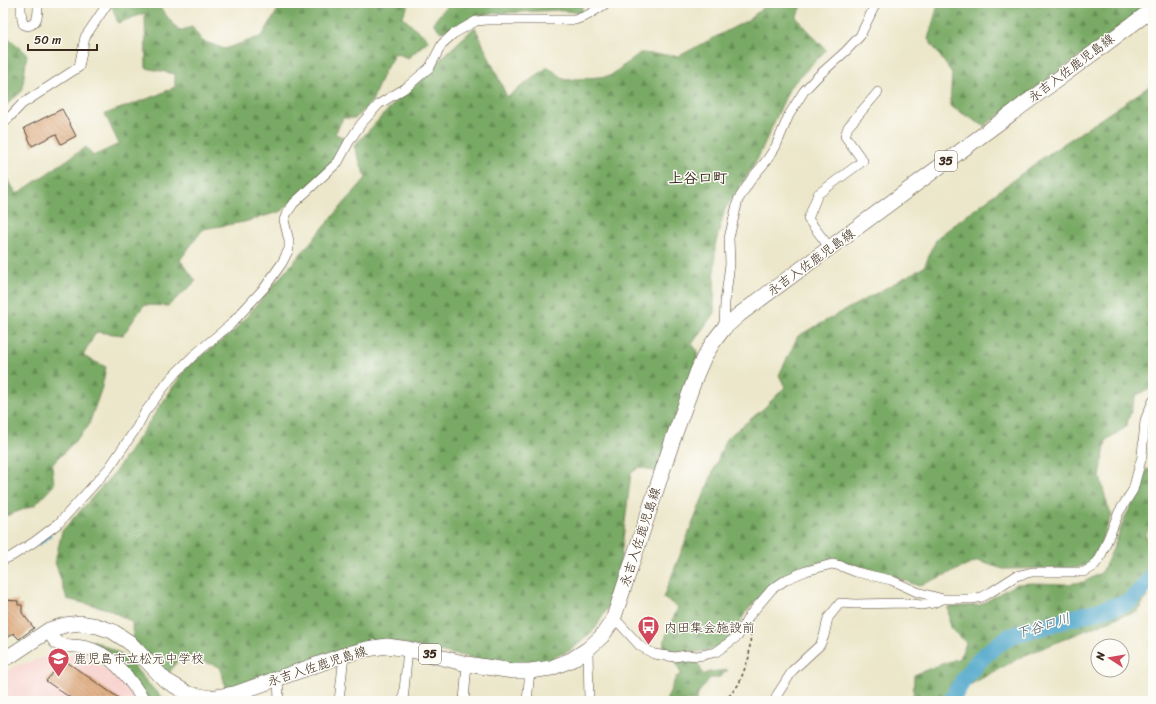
<svg xmlns="http://www.w3.org/2000/svg" width="1156" height="704" font-family="Sriracha,'Klee One',sans-serif">
<style>
.built{fill:#f7d0cc}
.forest{fill:url(#forest-firs);stroke:#5a6a42}
.lines{fill:none;stroke-linecap:round;stroke-linejoin:round}
.stream{stroke:#4ca5c9;stroke-width:3}
.river{stroke:#4ca5c9;stroke-width:17}
.building{fill:url(#building-back-hatch)}
.minor-casing{stroke:#564638;stroke-width:10}
.secondary-casing{stroke:#564638;stroke-width:14}
.primary-casing{stroke:#564638;stroke-width:16}
.path{stroke:#564638;stroke-width:1.5;stroke-dasharray:3 3;stroke-linecap:butt}
.minor{stroke:#fff;stroke-width:9}
.secondary{stroke:#fff;stroke-width:13}
.primary{stroke:#fff;stroke-width:15}
.labels{text-anchor:middle;dominant-baseline:central;stroke-width:3;stroke-linejoin:round;paint-order:stroke}
.shield{fill:#fdfcf7;stroke:#75695f;stroke-width:1}
.shield-label{font-size:12px;font-weight:bold;fill:#3b2a1e}
.street-label{font-size:13px;fill:#3b2a1e;stroke:#fdfcf7}
.poi-label{font-size:13px;fill:#3b2a1e;stroke:#fdfcf7;text-anchor:start}
.water-label{font-size:14px;font-style:italic;fill:#425b62;stroke:#fdfcf7}
.quarter-label{font-size:15px;font-weight:bold;fill:#3b2a1e;stroke:#fdfcf7}
</style>
<defs>
<pattern id="forest-firs" width="22" height="20" patternUnits="userSpaceOnUse"><rect width="22" height="20" fill="#79aa65"/><path d="M5 1l3.5 6h-7zM16 11l3.5 6h-7z" fill="#648b53"/></pattern>
<pattern id="building-back-hatch" width="6" height="6" patternUnits="userSpaceOnUse"><rect width="6" height="6" fill="#d89b68"/><path d="M-1 5l2 2M0 0l6 6M5-1l2 2" fill="none" stroke="#b07f55"/></pattern>
</defs>
<rect width="100%" height="100%" fill="#fdfcf7"/>
<filter id="ink" filterUnits="userSpaceOnUse"><feTurbulence type="fractalNoise" baseFrequency=".025" numOctaves="2"/><feDisplacementMap in="SourceGraphic" scale="8" xChannelSelector="R" yChannelSelector="G"/><feConvolveMatrix kernelMatrix="1 2 1 2 8 2 1 2 1" color-interpolation-filters="sRGB"/></filter>
<filter id="wash" filterUnits="userSpaceOnUse"><feTurbulence type="fractalNoise" baseFrequency=".012" numOctaves="4" result="noise"/><feDisplacementMap in="SourceGraphic" scale="16" xChannelSelector="R" yChannelSelector="G"/><feGaussianBlur stdDeviation="0.9" result="paint"/><feColorMatrix in="noise" values="0 0 0 0 0 0 0 0 0 0 0 0 0 0 0 0 0 1.4 0 .05"/><feComposite in="paint" operator="in"/></filter>
<g filter="url(#wash)">
<rect width="100%" height="100%" fill="#ece7ca"/>
<path class="built" d="M55,654L87,656L121,682L135,701H3V673L19,665Z"/>
<path class="forest" d="M112,3H156L179,31L192,27L202,41L225,49L262,36L282,3H410L402,17L429,40L408,58L395,53L383,74L372,101L356,118H343L335,134L348,139L332,164L282,211L244,222L203,229L180,260L196,281L168,306L144,305L123,335L96,332L83,356L106,367L102,387L88,427L52,465L54,485L35,505L3,517V172L17,194L86,147L93,156L119,144L105,114L155,96L175,87V74L146,68L145,13L118,23L111,4Z
M449,3H582V13L557,10L486,14L441,32L433,23Z
M769,3H804L796,17L826,50L790,87L757,160L725,209L715,246L714,313L692,344L699,353L656,472L640,467L631,473L619,573L624,580L595,629L571,650L539,663L512,666L389,641L235,687L226,688L220,667L182,654L167,676L133,646L132,622L108,609L67,599L55,562L62,531L115,472L186,368L234,331L366,178L354,146L402,95L475,27L507,97L548,67L565,80L610,76L640,53L679,56L748,20Z
M940,3H1153L984,126L950,106L952,73L928,39L938,5Z
M3,33L27,54L22,91L3,108Z
M1153,84V388L1136,395L1126,427L1106,440L1100,477L1108,507L1112,515L1095,556L1087,565L1076,568L1003,569L978,561L919,586L883,573L842,561L819,562L783,576L766,590L745,613L734,634L714,649L698,652L663,651L664,641L678,607L663,598L726,439L763,409L785,387L779,375L798,336L924,267L937,238L1041,159Z
M1147,469L1153,471V518L1145,538L1153,536V589L1151,590L1137,612L1121,616L1023,656L966,687L958,701H913L914,675L936,666L960,658L966,643L950,628L948,607L980,605L1016,584L1032,583L1066,584L1084,582L1102,572L1113,549L1125,517L1139,493Z
M93,640L119,653L130,662L153,689L167,701H149L91,643Z
M693,659L699,665L703,675L709,672L728,670L718,678H710L699,692L696,701H666L676,677L681,674L675,660Z"/>
<g class="lines">
<path class="stream" d="M39,544L50,535"/>
<path class="river" d="M951,701C966,672 984,651 1013,635L1129,602L1142,589L1153,576"/>
</g>
<g id="blocks">
<path class="building" d="M62,109L76,136L61,144L56,134L32,146L24,128Z
M5,600L18,601V605H22V613L34,628L19,639L13,633L3,641V602L5,603Z
M64,660L123,701H75L46,681Z"/>
</g>
</g>
<g filter="url(#ink)">
<use href="#blocks" fill-opacity="0" stroke="#564638" stroke-width="1"/>
<g class="lines">
<defs>
<path id="minor" d="M21,3V12L23,24L28,26C39,23 38,13 38,3
M5,122L22,104L79,67L85,37L108,3
M830,248L808,219L818,194L863,161L845,136L848,127L878,92
M724,328L725,302L730,264L729,238L738,200L752,178L767,160L776,146L789,115L804,91L817,77L846,51L860,36L876,3
M3,560L12,556L34,542L59,523L109,468L137,427L145,412L171,378L193,356L231,324L265,287L282,263L289,249V241L284,220L287,213L294,203L338,162L350,140L361,124L379,104L407,87L430,67L442,44L453,34L476,21L487,20H575L588,15L607,3
M613,620L619,623L640,646L654,654L675,657L686,655L698,656L716,652L738,636L749,616L772,589L787,579L806,571L832,564L841,566L856,572L891,580L917,592L943,599H972L982,597L991,592L1016,576L1032,572H1084L1093,567L1100,558L1119,512L1133,490L1142,456L1145,420L1153,401
M3,648L10,656
M588,649L589,701
M278,678L279,701
M339,701L344,655
M403,701L408,649
M464,701L467,664
M527,701L530,671
M775,701L777,695L793,670L820,645L824,636L828,618L840,603L855,604L906,603L921,605L933,603L943,599"/>
<path id="secondary" d="M49,630C51,634 53,640 57,643C64,647 74,645 82,647C89,648 96,651 102,654C119,664 134,685 144,701"/>
<path id="primary" d="M3,659L10,656L49,630L65,625L80,623L97,626L112,631L129,642L165,680L189,694L211,698L234,694L344,655L367,649L387,646L408,649L467,664L513,671H530L551,668L571,660L588,649L602,636L613,620L673,439L697,373L704,357L714,341L724,328L740,314L1153,9"/>
</defs>
<use href="#minor" class="minor-casing"/>
<use href="#secondary" class="secondary-casing"/>
<use href="#primary" class="primary-casing"/>
<path class="path" d="M725,701L739,684L749,657L751,632"/>
<use href="#minor" class="minor"/>
<use href="#secondary" class="secondary"/>
<use href="#primary" class="primary"/>
</g>
</g>
<defs>
<symbol id="bus-pin" viewBox="-11 -11 22 30"><path d="M0 17L-7.5 6A9.5 9.5 0 1 1 7.5 6Z" fill="#d1495b" stroke="#fdfcf7"/><path d="M-5-6H5V4H4V6H2V4H-2V6H-4V4H-5ZM-3.5-4V0h7V-4ZM-3.5 1.2v1.5H-2V1.2ZM2 1.2v1.5H3.5V1.2Z" fill="#fff"/></symbol>
<symbol id="school-pin" viewBox="-11 -11 22 30"><path d="M0 17L-7.5 6A9.5 9.5 0 1 1 7.5 6Z" fill="#d1495b" stroke="#fdfcf7"/><path d="M0-5L7-2L0 1L-7-2ZM-4 1L0 2.5L4 1V4Q0 6-4 4Z" fill="#fff"/></symbol>
</defs>
<g fill-rule="evenodd">
<use href="#bus-pin" x="636" y="614" width="25" height="34"/>
<use href="#school-pin" x="46" y="646" width="25" height="34"/>
</g>
<g class="labels">
<g class="shield">
<rect x="935" y="151" width="22" height="20" rx="3"/>
<rect x="419" y="644" width="22" height="20" rx="3"/>
</g>
<g class="shield-label">
<text x="946" y="161">35</text>
<text x="430" y="654">35</text>
</g>
<g class="street-label">
<text transform="translate(1071 68) rotate(-37)">永吉入佐鹿児島線</text>
<text transform="translate(811 262) rotate(-36)">永吉入佐鹿児島線</text>
<text transform="translate(640 537) rotate(-72)">永吉入佐鹿児島線</text>
<text transform="translate(317 666) rotate(-18)">永吉入佐鹿児島線</text>
</g>
<g class="poi-label">
<text x="664" y="627">内田集会施設前</text>
<text x="74" y="658">鹿児島市立松元中学校</text>
</g>
<g class="water-label">
<text transform="translate(1043 626) rotate(-17)">下谷口川</text>
</g>
<g class="quarter-label">
<text x="698" y="178">上谷口町</text>
</g>
</g>
<rect width="1156" height="704" fill="none" stroke="#fdfcf7" stroke-width="16"/>
<g transform="translate(1110 658) rotate(282)"><circle r="19" fill="#fdfcf7" stroke="#afa8a0"/>
<path d="M0-3L7 15L0 10L-7 15Z" fill="#d1495b"/>
<text y="-6" font-size="11" font-weight="bold" text-anchor="middle" fill="#3b2a1e">N</text>
</g>
<path d="M28 44v6h69v-6" fill="none" stroke="#3b2a1e" stroke-width="2"/>
<text x="34" y="44" font-size="12" fill="#3b2a1e" stroke="#fdfcf7" stroke-width="3" paint-order="stroke">50 m</text>
</svg>
